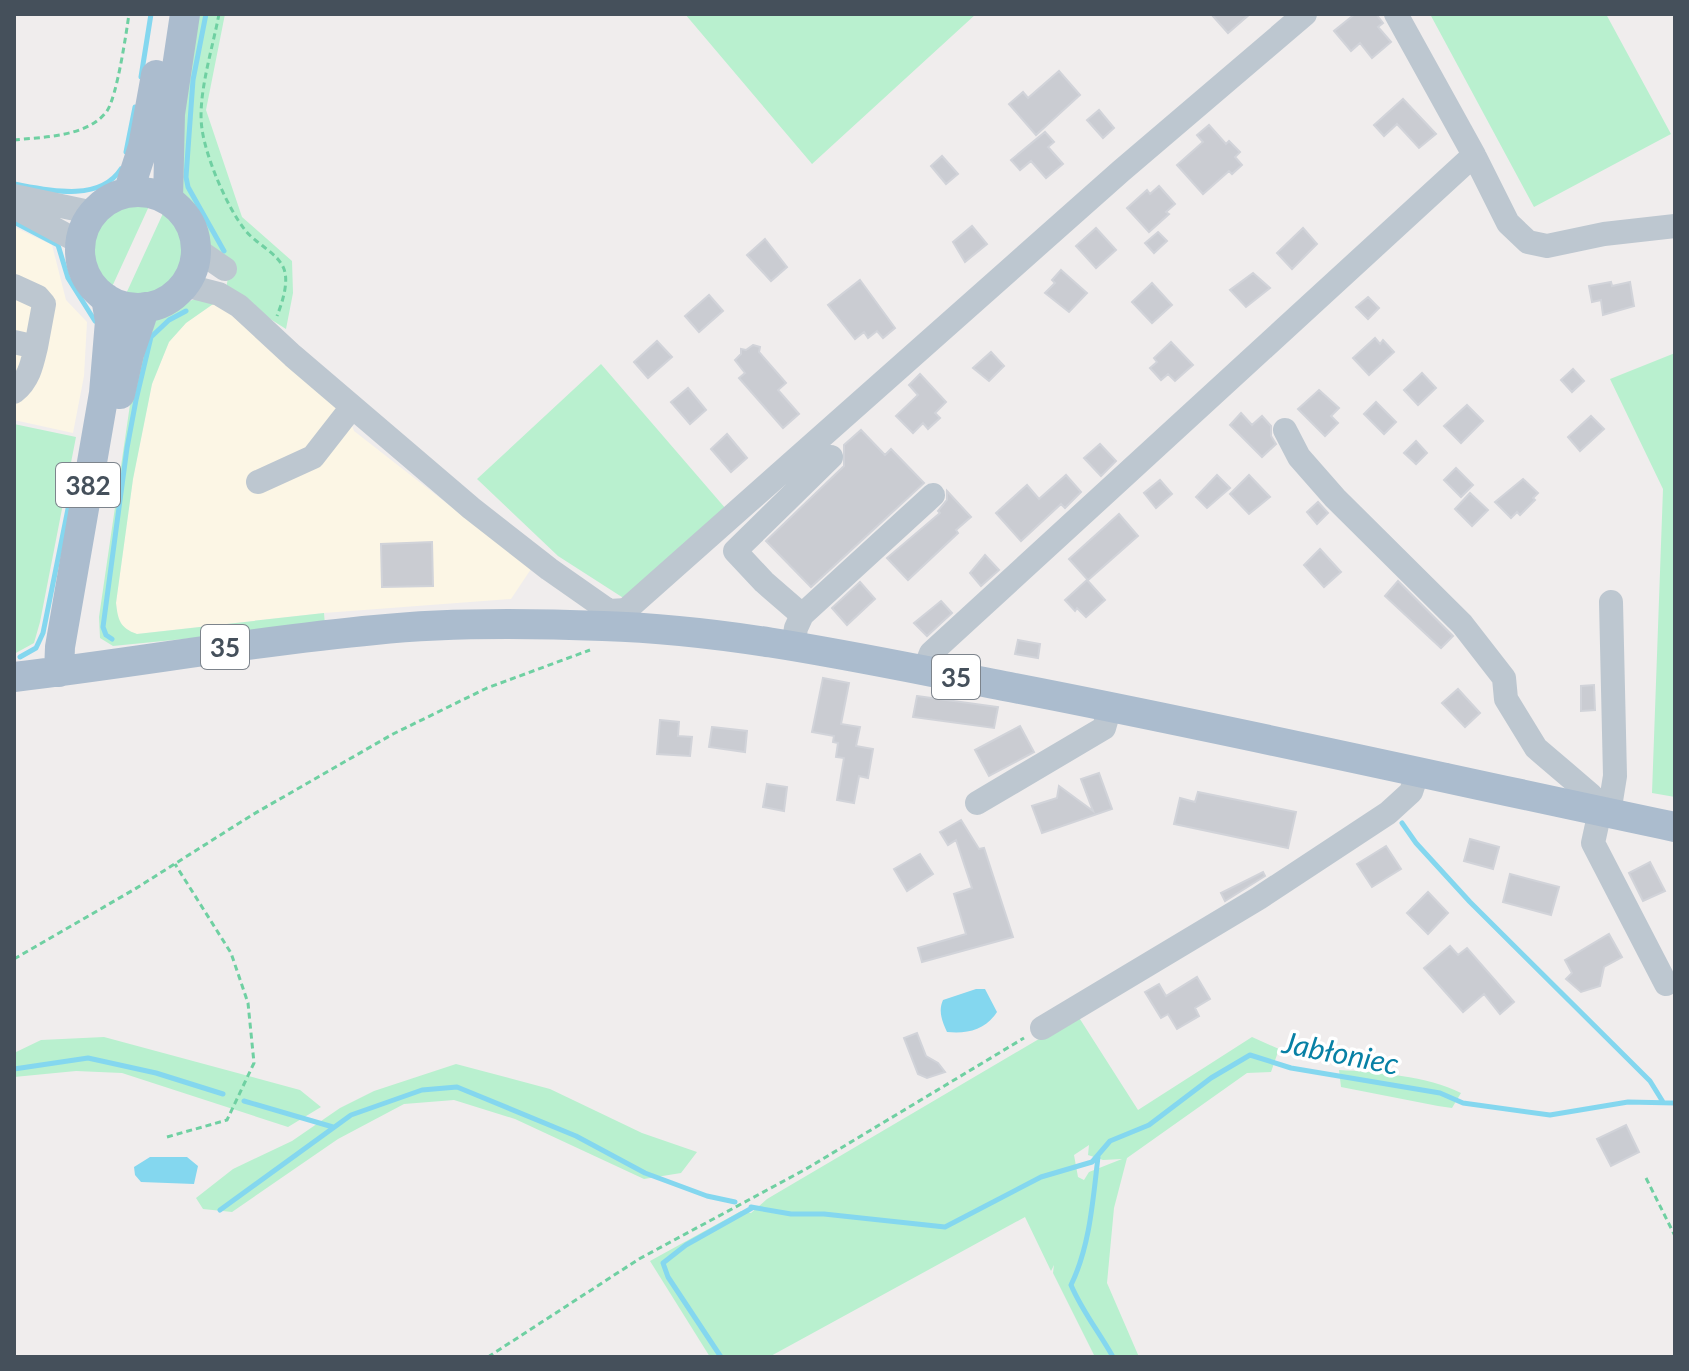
<svg xmlns="http://www.w3.org/2000/svg" width="1689" height="1371" font-family="Lato,sans-serif">
<style>
.commercial{fill:#fcf6e5}
.green{fill:#b9f0cf;fill-rule:evenodd}
.water{fill:#84d7ef}
.lines{fill:none;stroke-linecap:round;stroke-linejoin:round}
.stream{stroke:#84d7ef;stroke-width:5}
.building{fill:#caccd2;stroke:#d1d3d9;stroke-width:2}
.path{stroke:#6fd0a2;stroke-width:3;stroke-dasharray:6 4;stroke-linecap:butt}
.minor{stroke:#bdc7d0;stroke-width:24}
.major{stroke:#abbcce;stroke-width:30}
.labels{text-anchor:middle;dominant-baseline:central;stroke-width:7;stroke-linejoin:round;paint-order:stroke}
.shield{fill:#fff;stroke:#7d848c;stroke-width:2}
.shield-label{font-size:26px;font-weight:bold;fill:#45505b}
.water-label{font-size:30px;font-style:italic;fill:#0780a5;stroke:#fff}
</style>
<rect width="100%" height="100%" fill="#f0eded"/>
<path class="commercial" d="M14,227L52,245L66,300L87,322L84,376L73,433L14,420Z
M216,302L349,417L354,431L531,569L511,599L324,613L137,634L127,631L118,621L116,603L133,479L152,384L169,342L186,323Z"/>
<path class="green" d="M193,14H225L206,110L242,217L292,261L293,293L286,329L226,291L229,269L205,247L200,225L176,192Z
M685,14H976L812,164Z
M1430,14H1606L1671,134L1534,207Z
M130,202L150,204L111,289C77,256 87,219 130,202Z
M165,209C189,233 194,280 157,294C147,298 135,296 125,296Z
M207,299L216,302L186,323L169,342L152,384L133,479L116,603C118,620 120,628 137,634L324,613L325,625L113,646L100,638L99,617L133,384L156,320L192,300Z
M1675,353V797L1652,793L1663,489L1610,379Z
M601,364L726,509L625,599L558,556L477,479Z
M14,424L76,437L40,622L34,643L14,654Z
M1078,1016L1138,1110L1252,1037L1279,1049L1271,1072L1247,1073L1127,1158L1114,1208L1107,1283L1139,1357H1095L1053,1273L1054,1265L1051,1271L1025,1217L769,1357H710L650,1261L741,1211L751,1213L767,1199ZM1089,1145L1088,1155L1103,1160L1122,1159L1089,1172L1084,1180L1078,1177L1074,1155Z
M104,1037L300,1090L321,1107L288,1127L122,1073L76,1071L14,1077V1053L41,1040Z
M456,1064L550,1089L642,1133L697,1152L681,1173L644,1179L515,1119L454,1100L404,1104L338,1139L232,1212L203,1209L196,1198L233,1169L292,1141L340,1108L374,1091Z
M1339,1070C1376,1072 1428,1076 1461,1093L1452,1108L1438,1106L1341,1087Z"/>
<path class="water" d="M976,989H985L997,1012C985,1030 968,1034 947,1032C942,1021 938,1011 943,1000Z
M150,1157H187L198,1166L194,1184L141,1182L135,1175L134,1167Z"/>
<g class="lines">
<path class="stream" d="M206,14L193,80L186,177L188,187L224,251
M141,77L151,14
M126,152L135,107
M14,184C47,190 99,203 121,169
M14,222L58,245L68,278L95,321
M112,639L106,635L103,627L127,448L136,400L151,337L169,320L186,311
M20,657L36,648L43,633L73,484
M1402,823L1416,843L1470,902L1650,1081L1663,1102
M14,1069L88,1058L156,1073L223,1094
M244,1101L333,1127
M1098,1157C1093,1199 1090,1246 1071,1285C1082,1311 1099,1332 1113,1357
M751,1207L791,1214H824L945,1227L1041,1177L1092,1162L1110,1141L1149,1125L1211,1078L1250,1055L1291,1068L1440,1093L1463,1103L1550,1115L1628,1102L1675,1103
M220,1210L351,1115L422,1090L457,1087L576,1136L645,1173L707,1196L735,1202
M721,1357L668,1277L663,1263L686,1245L752,1208"/>
</g>
<path class="building" d="M1211,14H1250L1228,33Z
M1355,14H1376L1383,23L1378,27L1391,42L1372,58L1360,43L1351,51L1334,31Z
M1059,71L1080,95L1036,135L1009,104L1023,92L1028,98Z
M1403,99L1436,134L1419,148L1397,124L1384,136L1374,125Z
M1099,110L1114,128L1103,138L1087,120Z
M1209,125L1226,144L1229,141L1240,152L1235,157L1242,165L1232,174L1229,171L1203,194L1177,165L1203,142L1197,135Z
M1045,132L1054,142L1048,147L1063,164L1046,178L1031,161L1020,170L1011,160Z
M942,156L958,174L946,184L931,166Z
M1159,186L1175,204L1166,212L1169,214L1149,232L1127,208L1147,190L1150,194Z
M972,226L987,244L965,262L953,242Z
M1096,228L1116,250L1096,268L1076,246Z
M1303,228L1317,244L1292,269L1277,253Z
M1158,232L1167,241L1154,253L1145,243Z
M765,239L787,267L771,281L747,255Z
M1061,270L1087,293L1069,312L1045,293L1055,283L1052,280Z
M1253,273L1270,288L1246,307L1230,290Z
M860,280L895,328L883,338L877,331L868,338L864,332L855,339L828,305Z
M1611,282L1612,286L1630,282L1634,306L1603,315L1601,300L1592,302L1589,286Z
M1152,283L1172,305L1152,323L1132,302Z
M709,295L723,311L699,332L685,316Z
M1368,297L1379,308L1368,319L1356,307Z
M1375,338L1380,344L1383,340L1394,352L1369,375L1353,358Z
M657,341L672,357L648,378L634,362Z
M1171,342L1193,365L1175,381L1168,374L1161,380L1150,368L1157,362L1154,358Z
M753,345L760,347L759,352L786,383L778,390L799,414L783,428L739,378L745,373L735,360L741,354V349L746,350Z
M991,352L1004,366L989,381L973,368Z
M1573,369L1584,381L1572,392L1561,380Z
M1422,373L1436,388L1418,405L1404,390Z
M920,374L946,402L935,413L940,418L928,429L923,423L913,433L896,416L918,395L909,385Z
M688,388L706,410L690,424L671,402Z
M1319,390L1339,408L1331,416L1338,423L1325,436L1298,409Z
M1376,402L1396,422L1384,434L1364,414Z
M1467,405L1483,421L1461,443L1444,426Z
M1241,413L1252,425L1262,416L1271,426V436L1276,444L1262,457L1230,425Z
M1591,416L1604,429L1580,451L1568,437Z
M861,430L885,455L891,449L924,483L811,587L766,541L844,466V445Z
M727,434L747,458L731,472L711,449Z
M1416,441L1427,453L1416,464L1404,453Z
M1100,444L1116,461L1101,476L1084,458Z
M1456,468L1473,485L1461,497L1444,480Z
M1066,475L1081,492L1065,508L1061,504L1021,541L996,513L1027,485L1039,499Z
M1217,475L1230,488L1207,508L1196,497Z
M1249,475L1270,497L1249,514L1230,494Z
M1523,479L1538,493L1533,498L1535,500L1520,515L1517,512L1511,518L1495,502Z
M1160,480L1172,494L1156,508L1144,493Z
M947,491L971,517L956,530L958,533L908,580L887,558L940,513L938,511L947,500Z
M1470,493L1488,510L1472,526L1455,509Z
M1318,502L1328,513L1317,524L1307,512Z
M1119,514L1138,536L1088,580L1069,559Z
M432,542L433,586L382,587L381,544Z
M1320,549L1341,572L1324,587L1304,565Z
M985,555L999,570L981,586L970,573Z
M1087,580L1105,600L1086,617L1077,608L1075,611L1065,600Z
M1398,581L1453,636L1441,648L1385,596Z
M860,582L875,599L847,625L832,608Z
M941,601L952,613L927,636L914,623Z
M1018,640L1040,644L1038,658L1015,654Z
M823,678L849,683L841,724L860,727L856,746L873,749L868,778L859,776L854,803L837,800L844,758L836,757L838,743L833,742L834,736L812,732Z
M1594,685L1595,710L1581,711V686Z
M1458,689L1480,713L1465,727L1442,703Z
M917,696L998,707L994,728L913,717Z
M660,720L679,722L678,736L692,737L690,756L657,754Z
M1020,726L1034,752L989,776L975,750Z
M712,727L747,731L745,752L709,747Z
M1099,773L1112,809L1042,833L1032,806L1057,798L1059,786L1093,811L1081,779Z
M767,784L787,787L784,811L763,807Z
M1198,792L1296,812L1288,848L1174,824L1180,798L1195,802Z
M961,820L979,849L984,848L1013,937L922,962L918,948L966,934L954,894L972,888L956,840L948,845L940,832Z
M1470,839L1499,847L1493,869L1464,861Z
M1386,846L1401,869L1372,887L1357,864Z
M920,854L933,874L907,891L894,869Z
M1650,862L1665,891L1643,901L1629,873Z
M1263,872L1265,876L1225,901L1221,893Z
M1510,874L1559,887L1551,915L1503,902Z
M1428,892L1448,913L1428,934L1407,913Z
M1609,934L1622,957L1604,967L1600,986L1581,992L1566,979L1572,973L1565,960Z
M1450,946L1458,955L1467,948L1514,1002L1500,1014L1484,994L1463,1012L1424,968Z
M1197,977L1210,999L1195,1008L1199,1016L1177,1029L1168,1014L1161,1018L1145,992L1159,984L1166,996Z
M917,1033L926,1056L938,1063L945,1072L927,1078L918,1074L904,1038Z
M1626,1125L1639,1152L1611,1166L1597,1139Z"/>
<g class="lines">
<path class="path" d="M219,14C213,47 197,96 202,129C206,158 227,207 245,230C256,244 278,253 284,269C289,283 282,303 277,316
M14,140C43,137 88,137 107,111C117,96 126,35 129,14
M14,959L135,889L252,815L393,734L487,688L590,650
M167,1137L227,1120L254,1063L248,1003L231,953L175,864
M1646,1178L1675,1236
M488,1357L639,1259L806,1169L1024,1038"/>
<path class="minor" d="M1396,14L1474,155L1508,223L1528,242L1547,246L1604,234L1675,226
M14,196L94,213
M14,207L81,243
M196,249L225,269
M184,285L219,294L239,306L293,356L471,508L549,569L609,611L626,610L1121,171L1305,14
M14,286L38,297L44,304L36,347
M14,342L36,347C32,364 29,380 14,392
M1285,430L1299,457L1335,498L1462,624L1504,678L1506,699L1536,748L1591,795L1588,809
M258,482L313,457L352,407
M802,615L764,582L735,551L831,457
M793,646L796,628L802,615L933,495
M924,670L931,653L1474,155
M977,803L1104,728L1110,707
M1600,811L1593,843L1666,984
M1609,813L1615,776L1611,602
M1042,1028L1259,898L1388,813L1411,792L1418,771"/>
<path class="major" d="M80 250a58 58 0 1 1 116 0a58 58 0 1 1-116 0Z
M128,193L143,147L156,75
M168,200L170,114L185,14
M120,394L129,354L145,307
M59,672L60,647L104,393L110,321L106,298
M14,677C134,663 254,641 375,630C450,622 527,623 603,626C738,630 872,661 1004,686C1229,729 1451,780 1675,827"/>
</g>
<g class="labels">
<g class="shield">
<rect x="56" y="463" width="64" height="44" rx="6"/>
<rect x="201" y="625" width="48" height="44" rx="6"/>
<rect x="932" y="655" width="48" height="44" rx="6"/>
</g>
<g class="shield-label">
<text x="88" y="485">382</text>
<text x="225" y="647">35</text>
<text x="956" y="677">35</text>
</g>
<g class="water-label">
<text transform="translate(1341 1052) rotate(11)">Jabłoniec</text>
</g>
</g>
<rect width="1689" height="1371" fill="none" stroke="#45505b" stroke-width="32"/>
</svg>
